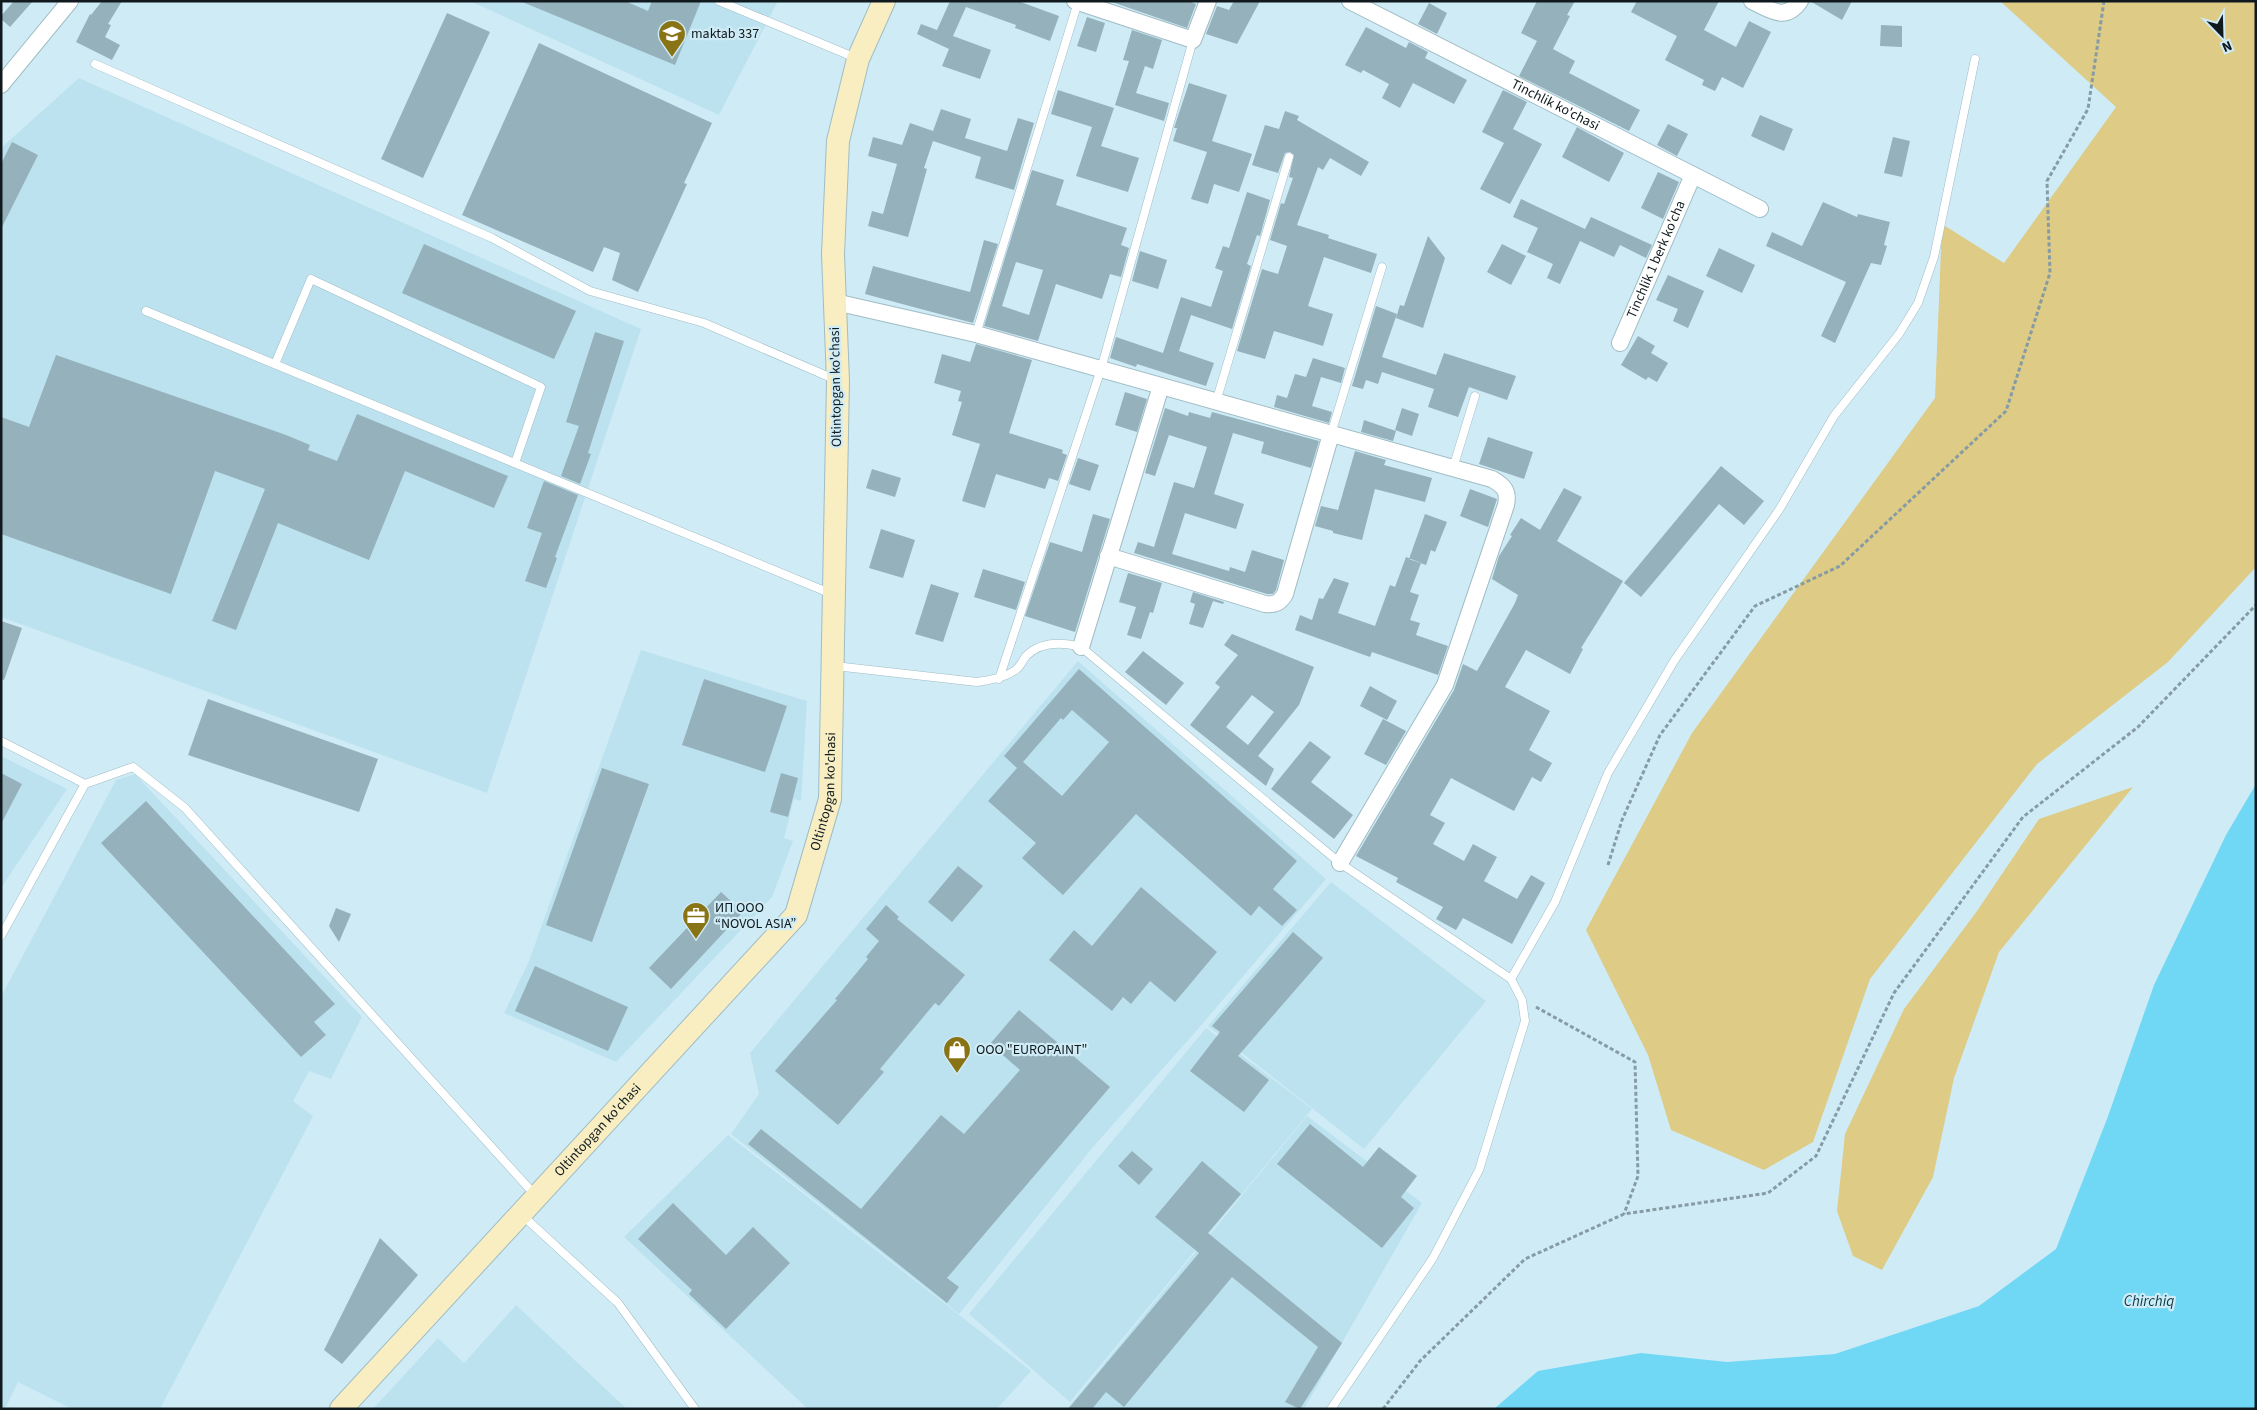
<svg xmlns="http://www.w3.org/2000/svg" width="2257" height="1410" font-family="'Source Sans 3',sans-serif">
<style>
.built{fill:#bce2ef}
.green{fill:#ddcb86}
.water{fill:#70d7f5}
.building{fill:#95b1bb;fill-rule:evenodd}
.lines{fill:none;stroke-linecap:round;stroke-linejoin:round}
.lane-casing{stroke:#a0bcc5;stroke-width:9}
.street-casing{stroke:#a0bcc5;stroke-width:18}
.secondary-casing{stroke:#a0bcc5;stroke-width:24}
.path{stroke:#869ba3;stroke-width:3;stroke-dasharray:4 2.5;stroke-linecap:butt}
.lane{stroke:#fff;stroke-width:8}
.street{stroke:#fff;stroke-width:16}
.secondary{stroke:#f8eec2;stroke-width:22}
.labels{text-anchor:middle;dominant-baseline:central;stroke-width:4.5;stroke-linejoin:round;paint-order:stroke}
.poi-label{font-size:14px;fill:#101a1e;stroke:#cfecf6;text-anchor:start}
.street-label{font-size:14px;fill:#101a1e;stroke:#cfecf6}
.water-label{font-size:15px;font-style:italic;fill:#0a3b48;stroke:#cfecf6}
</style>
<rect width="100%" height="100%" fill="#cfecf6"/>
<path class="built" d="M470,1H778L719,115Z
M79,78L641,329L487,793L1,617V148Z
M641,650L807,701L801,801L794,799L784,838L793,841L772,897L616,1062L504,1013L529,961Z
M1078,661L1326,879L1198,1029L1093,1147L959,1314L731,1134L759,1094L750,1053Z
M1,756L67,789L1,888Z
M135,774L362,1017L331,1079L309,1071L293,1101L313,1116L160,1409H72L18,1382L5,1409H1V997L116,780Z
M1331,882L1486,1001L1364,1149L1208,1026Z
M1206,1028L1312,1109L1070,1402L969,1314Z
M1307,1116L1422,1203L1304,1409H1067Z
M728,1135L1031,1371L997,1409H808L624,1237Z
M516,1305L627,1409H373L438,1338L464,1363Z"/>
<path class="green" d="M2000,1H2256V567L2168,662L2037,764L1870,979L1813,1142L1764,1170L1671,1130L1648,1055L1586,930L1692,733L1935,398L1942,224L2004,263L2116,107Z
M2133,787L1999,952L1954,1078L1933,1177L1882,1270L1853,1256L1837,1211L1845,1134L1904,1009L1977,911L2039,819Z"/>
<path class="water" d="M2256,784V1409H1494L1538,1371L1641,1353L1727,1362L1835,1354L1979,1306L2056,1249L2107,1119L2154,985L2226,835Z"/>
<path class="building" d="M14,1H33L10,27L1,19V16Z
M102,1H122L108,24L111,25L105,37L120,45L112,60L76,42L90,14L91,15Z
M520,1H625L648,11L652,1H701L675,65Z
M950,1H1018L1059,16L1050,41L1015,28L1016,25L966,7L953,36L991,50L980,79L942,66L949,49L917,34L921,24L937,30Z
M1109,1H1188L1196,4L1187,28Z
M1234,1H1260L1237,44L1206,34L1217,6L1229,10Z
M1537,1H1575L1567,15L1570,16L1553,49L1575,61L1569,73L1640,110L1629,131L1519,76L1537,41L1521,33Z
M1637,1H1719L1704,30L1736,47L1749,21L1771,32L1743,88L1722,77L1715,91L1702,85L1704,80L1665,60L1677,36L1631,12Z
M1810,1H1852L1842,20Z
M1429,3L1447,13L1437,34L1418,24Z
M447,13L490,32L423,178L381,159Z
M1087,17L1105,23L1096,52L1077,46Z
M1881,25L1902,26V47L1880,46Z
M1366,27L1406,48L1409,42L1428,52L1425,58L1467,80L1454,104L1413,83L1400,108L1382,98L1389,84L1363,70L1361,73L1345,65Z
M1132,30L1162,40L1153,69L1145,66L1136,93L1169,103L1164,121L1115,105L1129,61L1123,60Z
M539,43L712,123L684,183L687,184L638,292L612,280L620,253L604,247L593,272L462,215Z
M1189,83L1227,95L1212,141L1252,154L1239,192L1214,184L1208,204L1191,199L1207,152L1173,141L1177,128H1174Z
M1058,90L1114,108L1101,146L1139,158L1128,192L1076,176L1092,127L1051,114Z
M1503,90L1527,102L1513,129L1542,144L1510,204L1480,189L1504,143L1482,132Z
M941,109L971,119L965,138L1007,151L1018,118L1034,123L1014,190L975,178L981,157L933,141L924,168L927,169L908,237L868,226L872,211L883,214L897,164L868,156L873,137L902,145L910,123L933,131Z
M1285,111L1299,116L1297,120L1369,162L1361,176L1330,158L1323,170L1318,167L1297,225L1329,235L1328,238L1377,254L1371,273L1324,257L1308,306L1333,314L1323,346L1274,331L1265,359L1237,351L1262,269L1278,274L1287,246L1270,240L1281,203L1284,204L1293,178L1289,177L1294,155L1290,152L1285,153L1278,173L1252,165L1265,125L1279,129Z
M1760,115L1793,129L1784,151L1751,136Z
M1668,124L1688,134L1677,156L1657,145Z
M1577,127L1624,153L1609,182L1562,157Z
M1893,137L1910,141L1902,177L1884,173Z
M12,142L38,155L1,229V164Z
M1032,170L1064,180L1056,205L1127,228L1121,245L1129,248L1121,277L1110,274L1102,299L1056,284L1038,341L984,326ZM1016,262L1043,270L1029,315L1002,306Z
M1658,172L1679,182L1663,219L1641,208Z
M1247,192L1270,200L1260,236L1257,235L1247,264L1251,266L1232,329L1191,315L1179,351L1214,363L1206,386L1137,364L1136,367L1110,358L1116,337L1163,353L1181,297L1211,307L1223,271L1215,268L1223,246L1229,248Z
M1521,199L1585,229L1591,217L1652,245L1646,258L1620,245L1614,257L1580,241L1560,284L1547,278L1553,264L1527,252L1538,228L1513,217Z
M1823,202L1857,217L1858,214L1890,222L1884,245L1887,246L1881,265L1871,263L1835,343L1821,336L1846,282L1766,246L1772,232L1802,246Z
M1428,236L1445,258L1423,328L1396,318L1400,305L1404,306Z
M984,240L998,244L973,323L865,294L873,266L970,292Z
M424,244L576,311L554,359L402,293Z
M1502,244L1526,256L1511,285L1487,272Z
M1719,248L1755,265L1742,293L1706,276Z
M1140,251L1167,260L1158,289L1132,281Z
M1668,275L1704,291L1688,328L1673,321L1678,309L1656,300Z
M1376,306L1397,314L1382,357L1436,375L1444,353L1516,376L1507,400L1469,387L1458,417L1428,407L1434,389L1382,372L1378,384L1366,380L1363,389L1352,386Z
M595,332L624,341L588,453L591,454L580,484L561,476L579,426L566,422Z
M1638,336L1655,346L1651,353L1668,363L1657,382L1648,377L1646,380L1621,365Z
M976,344L1032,360L1009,433L1063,450L1062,453L1067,455L1058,481L1049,478L1045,489L996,474L985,508L962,501L980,444L952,435L962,402L958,401L961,391L934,383L942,354L970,362Z
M56,355L286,435L310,445L308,450L337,461L357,414L508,476L494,508L405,471L369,560L278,523L236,630L212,621L265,489L215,471L171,594L1,534V417L29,427Z
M1313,358L1345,368L1341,383L1321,377L1312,406L1332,412L1329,423L1274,407L1277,395L1287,398L1295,374L1306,377Z
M1125,392L1147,399L1137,432L1115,425Z
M1165,408L1188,416L1189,412L1210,418L1212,412L1319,441L1311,468L1261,453L1264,442L1233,433L1214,494L1244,504L1236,529L1185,513L1172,554L1229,571L1230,567L1245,572L1252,550L1284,560L1276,590L1273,594H1267L1134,553L1138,542L1154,547L1174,482L1194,488L1207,447L1169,435L1155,476L1145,473Z
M1402,408L1419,414L1412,436L1395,430Z
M1364,420L1396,431L1393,441L1361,432Z
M1488,437L1533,452L1524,479L1479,464Z
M1355,451L1386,460L1384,465L1432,478L1425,502L1375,489L1362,540L1333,533V531L1315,526L1321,506L1338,510Z
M1078,458L1099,465L1090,491L1069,484Z
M1721,466L1764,501L1744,525L1719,504L1641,597L1624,583Z
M872,469L901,478L895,497L866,488Z
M544,481L578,495L555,557L557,558L546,588L525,581L542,533L527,528Z
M1564,488L1582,497L1557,541L1623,581L1581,648L1583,649L1570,674L1526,650L1505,687L1550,711L1529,750L1552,763L1541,782L1532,777L1514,811L1451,778L1430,815L1445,823L1433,844L1464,861L1473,844L1497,857L1484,881L1517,899L1531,875L1545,883L1512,944L1463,918L1456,930L1436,919L1443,907L1396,882L1398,878L1356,856L1454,690L1463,664L1477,671L1515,603L1518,595L1492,579L1499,556L1512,536L1510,535L1521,518L1540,530Z
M1470,489L1497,499L1488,527L1460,516Z
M1093,514L1110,519L1075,632L1025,616L1050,542L1082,552Z
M1425,514L1447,522L1435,552L1431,550L1426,565L1409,559Z
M881,529L915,540L903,578L869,568Z
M1406,557L1421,563L1410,592L1419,595L1410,620L1420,623L1416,635L1448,646L1438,675L1372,652L1370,657L1295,630L1300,615L1312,620L1319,598L1323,599L1334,578L1349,583L1338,613L1375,626L1390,585L1395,587Z
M983,569L1025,582L1016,610L974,597Z
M1128,573L1162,583L1153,613L1150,612L1141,639L1127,635L1136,607L1119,602Z
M931,584L959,593L943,642L915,634Z
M1193,592L1224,602L1223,604L1213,601L1203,628L1189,624L1195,604L1190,602Z
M1,621L22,628L4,680L1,679Z
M1232,634L1314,667L1299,705L1258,756L1274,769L1266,786L1190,725L1220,687L1215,683L1238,655L1224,645ZM1252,695L1274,712L1248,745L1226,727Z
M1143,651L1184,683L1166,705L1125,672Z
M1079,669L1297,861L1273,889L1297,910L1282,926L1259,906L1251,916L1136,814L1063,895L1022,858L1036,843L988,801L1017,768L1004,756ZM1072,710L1109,742L1062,796L1023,762L1061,718L1063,720Z
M704,679L787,706L765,772L682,745Z
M1370,686L1397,701L1387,720L1360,706Z
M208,699L378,759L359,812L188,755Z
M1383,719L1406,731L1386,765L1364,754Z
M1310,741L1331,757L1311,782L1353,815L1334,839L1271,789Z
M602,768L649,784L592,942L546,925Z
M1,773L22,784L1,824Z
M781,773L798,778L788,817L770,812Z
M146,801L335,1004L314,1022L326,1035L301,1057L101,843Z
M958,866L983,886L952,922L928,902Z
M1141,887L1217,952L1175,1002L1150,981L1131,1004L1123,997L1112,1011L1049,960L1074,930L1092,946Z
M721,892L743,912L671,989L649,968Z
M886,905L899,917L897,919L965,975L939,1006L935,1003L880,1069L884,1072L838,1125L775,1071L837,1000L835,999L868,959L866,957L879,941L866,929Z
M336,908L351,914L339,942L329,926Z
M1293,932L1323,958L1238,1056L1269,1080L1244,1112L1190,1071L1220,1032L1212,1026Z
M535,966L628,1007L608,1051L515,1011Z
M1019,1010L1110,1087L947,1278L959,1287L947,1303L748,1144L761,1129L861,1209L941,1115L964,1134L1020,1070L990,1044Z
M1310,1124L1363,1167L1379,1147L1417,1176L1401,1197L1414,1208L1382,1248L1277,1164Z
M1132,1151L1153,1169L1139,1185L1118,1166Z
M1202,1161L1241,1194L1208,1233L1342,1343L1300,1409L1285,1402L1318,1347L1232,1277L1124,1407L1106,1392L1092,1409H1068L1199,1253L1155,1217Z
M673,1203L726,1255L753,1227L790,1263L726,1329L689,1294L692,1290L638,1239Z
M380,1238L418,1275L342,1364L324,1350Z"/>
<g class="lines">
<defs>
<path id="lane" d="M719,1L856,58
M95,64L492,238L590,291L704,323L834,379
M146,311L832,594
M976,334L1078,2
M275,364L311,279L541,387L515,463
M1216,402L1289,157
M1331,434L1382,267
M1453,468L1475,396
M835,666L977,682C990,680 1003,678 1014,671C1020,668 1022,661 1026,656C1041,641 1062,642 1081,647L1340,863L1511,979L1522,1000L1525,1021L1479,1170L1433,1258L1331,1409
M999,679L1101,369L1193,40
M1,741L85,784
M1,936L85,784L133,767L185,808L535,1195
M1511,979L1555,902L1608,773L1674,661L1779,510L1834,416L1899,334L1918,303L1934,257L1975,59
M522,1215L618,1303L695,1409"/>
<g id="street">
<path d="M1075,1L1193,40L1208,1"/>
<path id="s1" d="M1350,1L1760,209"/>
<path d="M1752,1C1771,10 1785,22 1800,1"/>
<path d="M1,85L70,1"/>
<path d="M835,302L976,334L1492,479C1504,486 1509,491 1506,505L1445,685L1340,863"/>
<path id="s2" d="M1620,343L1693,175"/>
<path d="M1108,556L1265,604C1275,605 1280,603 1285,594L1331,434"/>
<path d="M1081,647L1161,386"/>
</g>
<g id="secondary">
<path id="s3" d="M341,1409L796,915L830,799L838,381L833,254L838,141L858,59L884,1"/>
</g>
</defs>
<use href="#lane" class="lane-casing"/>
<use href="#street" class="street-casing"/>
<use href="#secondary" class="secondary-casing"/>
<path class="path" d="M1608,865L1622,820L1660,735L1755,606L1840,566L2006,411L2050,273L2047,181L2088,109L2104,1
M1536,1007L1635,1062L1638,1176L1624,1214
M1383,1409L1420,1361L1525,1259L1624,1214L1768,1193L1816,1156L1894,993L2023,817L2138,727L2256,605"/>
<use href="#lane" class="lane"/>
<use href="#street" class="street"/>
<use href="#secondary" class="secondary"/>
</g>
<defs>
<symbol id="school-pin" viewBox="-11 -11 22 30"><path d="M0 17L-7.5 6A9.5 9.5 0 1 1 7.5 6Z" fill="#887315" stroke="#cfecf6"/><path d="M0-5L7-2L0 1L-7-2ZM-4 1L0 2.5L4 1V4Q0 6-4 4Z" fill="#fff"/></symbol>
<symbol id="office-pin" viewBox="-11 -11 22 30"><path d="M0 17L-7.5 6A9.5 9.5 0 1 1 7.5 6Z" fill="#887315" stroke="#cfecf6"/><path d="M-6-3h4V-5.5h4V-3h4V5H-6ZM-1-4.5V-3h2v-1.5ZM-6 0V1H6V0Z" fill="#fff"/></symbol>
<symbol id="shop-pin" viewBox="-11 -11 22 30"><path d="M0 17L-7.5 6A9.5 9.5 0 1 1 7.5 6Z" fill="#887315" stroke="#cfecf6"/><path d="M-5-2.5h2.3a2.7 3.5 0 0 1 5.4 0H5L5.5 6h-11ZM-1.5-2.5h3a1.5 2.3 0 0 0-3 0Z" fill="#fff"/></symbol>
</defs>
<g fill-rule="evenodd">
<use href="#school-pin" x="656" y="18" width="32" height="43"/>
<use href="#office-pin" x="680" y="900" width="32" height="43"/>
<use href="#shop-pin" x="941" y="1034" width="32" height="43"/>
</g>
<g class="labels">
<g class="poi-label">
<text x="691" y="34">maktab 337</text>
<text x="715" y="908">ИП ООО<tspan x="715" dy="16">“NOVOL ASIA”</tspan></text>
<text x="976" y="1050">OOO "EUROPAINT"</text>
</g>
<g class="street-label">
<text stroke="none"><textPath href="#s1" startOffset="230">Tinchlik ko'chasi</textPath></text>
<text stroke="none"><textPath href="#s2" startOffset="91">Tinchlik 1 berk ko'cha</textPath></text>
<text transform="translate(836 387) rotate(-91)">Oltintopgan ko'chasi</text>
<text stroke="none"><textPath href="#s3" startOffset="799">Oltintopgan ko'chasi</textPath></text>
<text stroke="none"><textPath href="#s3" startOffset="379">Oltintopgan ko'chasi</textPath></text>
</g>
<g class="water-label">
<text x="2149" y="1301">Chirchiq</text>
</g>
</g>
<rect width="2257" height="1410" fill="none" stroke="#101a1e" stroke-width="5"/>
<g transform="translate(2222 35) rotate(157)" stroke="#cfecf6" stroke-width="4" paint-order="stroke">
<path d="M0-4L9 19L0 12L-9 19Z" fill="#101a1e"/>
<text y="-8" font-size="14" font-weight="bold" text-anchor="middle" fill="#101a1e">N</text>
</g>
</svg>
